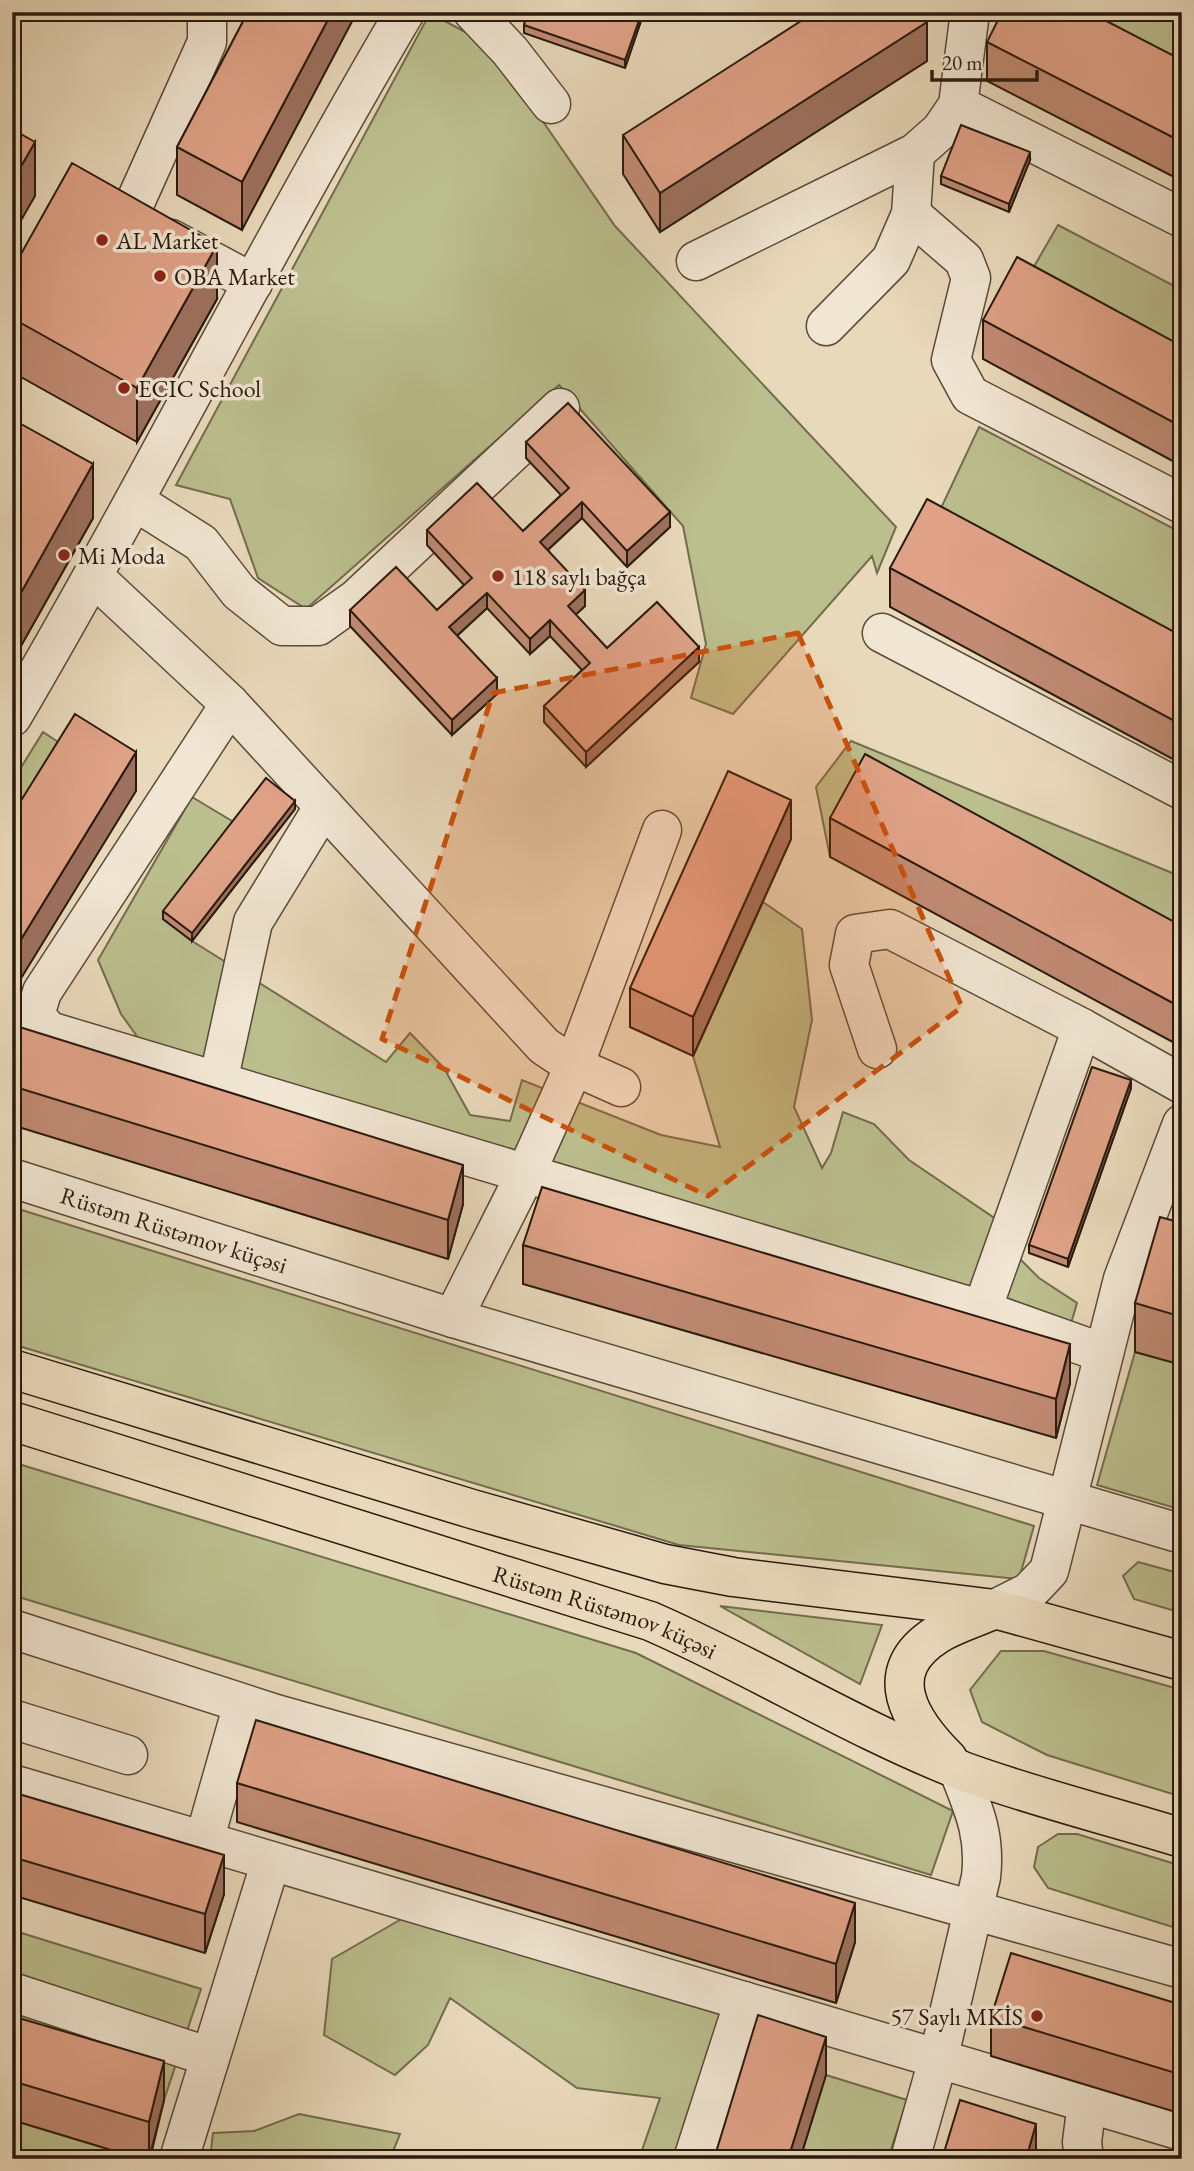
<svg xmlns="http://www.w3.org/2000/svg" width="1194" height="2171" font-family="'EB Garamond',serif">
<style>
.green{fill:#bbbe8d;stroke:#726c4e;stroke-width:2}
.lines{fill:none;stroke-linecap:round;stroke-linejoin:round}
.minor-casing{stroke:#594a39;stroke-width:41}
.major-casing{stroke:#291a0e;stroke-width:41}
.minor{stroke:#f1e6d3;stroke-width:38}
.major{stroke:#e9d9bb;stroke-width:38}
.wall{fill:#c18b74;stroke:#291a0e;stroke-width:2}
.shaded-wall{fill:#9d715e;stroke:#291a0e;stroke-width:2}
.building{fill:#e0a287;stroke:#291a0e;stroke-width:2}
.marked{fill:#cb500c;fill-opacity:0.2;stroke:#cb500c;stroke-width:5;stroke-dasharray:14 9;stroke-linejoin:round}
.poi-dot{fill:#8f2418;stroke:#f1e6d3;stroke-width:2.5}
.labels{text-anchor:middle;dominant-baseline:central;stroke-width:7;stroke-linejoin:round;paint-order:stroke}
.poi-label{font-size:24px;fill:#291a0e;stroke:#f1e6d3;text-anchor:start}
.street-label{font-size:24px;fill:#291a0e;stroke:#f1e6d3}
</style>
<rect width="100%" height="100%" fill="#e9d9bb"/>
<filter id="stains"><feTurbulence type="fractalNoise" baseFrequency=".00286" numOctaves="4"/><feColorMatrix values="0 0 0 0 .2 0 0 0 0 .09 0 0 0 0 .02 0 0 0 .5 -.17"/></filter>
<radialGradient id="worn" r=".72"><stop offset=".6" stop-color="#630" stop-opacity="0"/><stop offset="1" stop-color="#630" stop-opacity=".3"/></radialGradient>
<path class="green" d="M1021,12H1169L1182,19V99Z
M430,13L491,46L615,226L896,527L877,573L872,556L733,714L691,698L706,644L683,526L559,385L306,609L258,578L230,499L176,485Z
M1058,225L1182,290V385L1017,296Z
M979,427L1182,533V676L927,538Z
M43,732L75,753L12,854V782Z
M851,741L1182,877V965L830,857L816,787Z
M192,797L237,824L163,919L192,941L386,1062L410,1033L444,1068L470,1115L510,1121L522,1080L661,1135L720,1147L693,1056L763,902L802,929L812,1020L794,1107L822,1168L831,1153L843,1112L874,1124L909,1160L1024,1238L1019,1258L1039,1278L1077,1303L1070,1327L141,1042L121,1014L98,960Z
M12,1207L1034,1526L1019,1579L679,1545L12,1344Z
M1135,1352L1182,1365V1510L1097,1485Z
M12,1462L636,1653L953,1811L931,1875L12,1595Z
M1138,1562L1182,1574V1613L1134,1599L1123,1576Z
M720,1606L882,1625L860,1684Z
M1001,1651H1044L1182,1690V1797L1047,1755L982,1722L970,1690Z
M1058,1834H1077L1182,1866V1930L1048,1888L1034,1867L1038,1847Z
M405,1917L712,2005L758,2054L726,2159H639L660,2098L577,2088L450,1998L428,2045L395,2075L324,2035L332,1959Z
M12,1930L201,1989L164,2100L12,2054Z
M826,2075L907,2100L888,2159H800Z
M299,2114L400,2134L390,2159H210L213,2133L254,2131Z
M12,2120L141,2159H12Z"/>
<g class="lines">
<defs>
<g id="minor">
<path d="M473,12L510,51L551,104"/>
<path d="M958,105L1182,218"/>
<path d="M911,214L964,260L971,278L951,360L970,395L1182,504"/>
<path d="M129,216L207,42V12"/>
<path d="M171,239L253,283"/>
<path d="M696,261L915,153L941,130L958,105L970,12"/>
<path d="M826,326L891,260L911,214L915,153"/>
<path d="M136,502L201,543L239,592L282,626H318L356,599L560,408"/>
<path d="M94,577L230,704L544,1046L574,1066L621,1087"/>
<path d="M882,633L1182,790"/>
<path d="M230,704L42,992L35,1015L49,1031L982,1310L1103,1353"/>
<path d="M12,717C148,485 268,244 405,12"/>
<path d="M877,1049L849,965L855,934L890,929L1082,1028L1182,1084"/>
<path d="M218,1082L253,922L324,806"/>
<path id="s1" d="M12,1178L453,1318L1182,1534"/>
<path d="M982,1310L1082,1028"/>
<path d="M453,1318L526,1173L574,1066L662,830"/>
<path d="M995,1609L1029,1592L1049,1571L1123,1279L1182,1124"/>
<path d="M12,1629L276,1714L1182,1969"/>
<path d="M12,1719L128,1755"/>
<path d="M12,1784L1182,2131"/>
<path d="M204,1841L243,1704"/>
<path d="M12,1992L210,2057"/>
<path d="M179,2159L271,1861"/>
<path d="M693,2159L744,2001"/>
<path d="M910,2159L938,2060L981,1877C986,1834 973,1808 958,1769"/>
<path d="M1084,2159L1082,2142L1087,2103"/>
</g>
<g id="major">
<path d="M12,1369L472,1509L665,1564L733,1577L995,1609L1182,1661"/>
<path id="s2" d="M12,1421L650,1621C754,1666 851,1727 957,1769C1029,1796 1108,1815 1182,1838"/>
<path d="M948,1759C911,1722 877,1672 938,1634C955,1624 975,1618 993,1610"/>
</g>
</defs>
<use href="#minor" class="minor-casing"/>
<use href="#major" class="major-casing"/>
<use href="#minor" class="minor"/>
<use href="#major" class="major"/>
</g>
<path class="wall" d="M248,12L242,230L177,195V147Z
M528,12H644L625,68L524,33V25Z
M987,42L1182,60V181L987,81Z
M927,61L660,232L623,174V135Z
M1030,160L1009,212L941,184V176Z
M217,299L137,442L12,372V318Z
M983,320L1182,346V466L983,359Z
M12,419L93,518L13,660H12Z
M526,442L670,527L627,567L582,518L548,550L585,606L575,615L607,648L699,662L586,767L544,722V706L582,670L550,636L530,654L487,608L457,636L497,694L452,735L350,626V610H437L464,585L427,545V530L523,531L561,495L526,458Z
M890,568L1182,636V764L890,607Z
M295,809L192,941L163,919V911Z
M830,818L1182,926V1047L830,857Z
M791,839L693,1056L630,1027V988Z
M12,1027L463,1204L448,1259L12,1125Z
M1131,1088L1068,1267L1029,1253V1245Z
M1182,1223V1365L1135,1352V1303Z
M523,1245L1070,1383L1056,1438L523,1284Z
M237,1783L855,1942L836,2003L237,1822Z
M12,1792L224,1894L205,1953L12,1895Z
M1182,2005V2114L991,2056V2017Z
M12,2016L164,2100L150,2159H141L12,2120Z"/>
<path class="shaded-wall" d="M332,12H357L242,230V182Z
M642,12H644L625,68V60Z
M927,22V61L660,232V193Z
M35,142V196L12,236V182Z
M1030,152V160L1009,212V204Z
M217,245V299L137,442V388Z
M93,464V518L13,660V607Z
M582,502V518L540,557V542Z
M670,512V527L627,567V551Z
M585,590V606L568,622V606Z
M487,593V608L449,643V627Z
M550,620V636L530,654V639Z
M699,647V662L586,767V752Z
M497,678V694L452,735V720Z
M136,752V791L12,993V954Z
M791,800V839L693,1056V1017Z
M295,801V809L192,941V933Z
M1131,1080V1088L1068,1267V1259Z
M463,1165V1204L448,1259V1220Z
M1070,1344V1383L1056,1438V1399Z
M224,1855V1894L205,1953V1914Z
M855,1903V1942L836,2003V1964Z
M826,2037V2075L800,2159H788Z
M164,2061V2100L149,2159V2122Z
M1036,2124V2159H1026Z"/>
<path class="building" d="M248,12H332L242,182L177,147Z
M528,12H642L625,60L524,25Z
M815,12H921L927,22L660,193L623,135Z
M1002,12H1089L1182,60V142L987,42Z
M961,125L1030,152L1009,204L941,176Z
M12,129L35,142L12,182Z
M72,163L217,245L137,388L12,318V270Z
M1017,257L1182,346V427L983,320Z
M568,403L670,512L627,551L582,502L540,542L585,590L568,606L607,648L657,602L699,647L586,752L544,706L590,663L550,620L530,639L487,593L449,627L497,678L452,720L350,610L396,567L437,610L472,578L427,530L477,483L523,531L569,488L526,442Z
M12,419L93,464L13,607L12,606Z
M927,499L1182,636V725L890,568Z
M75,714L136,752L12,954V815Z
M865,754L1182,926V1008L830,818Z
M728,771L791,800L693,1017L630,988Z
M266,778L295,801L192,933L163,911Z
M13,1025L463,1165L448,1220L12,1086Z
M1092,1067L1131,1080L1068,1259L1029,1245Z
M542,1187L1070,1344L1056,1399L523,1245Z
M1160,1217L1182,1223V1317L1135,1303Z
M256,1720L855,1903L836,1964L237,1783Z
M12,1792L224,1855L205,1914L12,1857Z
M1011,1953L1182,2005V2075L991,2017Z
M758,2015L826,2037L788,2159H714Z
M12,2016L164,2061L149,2122L12,2081Z
M960,2100L1036,2124L1026,2159H942Z"/>
<path class="marked" d="M798,633L962,1007L708,1196L382,1039L493,693Z"/>
<g class="poi-dot">
<circle cx="102" cy="240" r="7"/>
<circle cx="160" cy="276" r="7"/>
<circle cx="124" cy="388" r="7"/>
<circle cx="64" cy="555" r="7"/>
<circle cx="498" cy="576" r="7"/>
<circle cx="1037" cy="2016" r="7"/>
</g>
<g class="labels">
<g class="poi-label">
<text x="116" y="240">AL Market</text>
<text x="174" y="276">OBA Market</text>
<text x="138" y="388">ECIC School</text>
<text x="78" y="555">Mi Moda</text>
<text x="512" y="576">118 saylı bağça</text>
<text x="1023" y="2016" text-anchor="end">57 Saylı MKİS</text>
</g>
<g class="street-label">
<text stroke="none"><textPath href="#s1" startOffset="170">Rüstəm Rüstəmov küçəsi</textPath></text>
<text stroke="none"><textPath href="#s2" startOffset="623">Rüstəm Rüstəmov küçəsi</textPath></text>
</g>
</g>
<rect width="1194" height="2171" fill="none" stroke="#e9d9bb" stroke-width="42"/>
<rect x="14" y="14" width="1166" height="2143" fill="none" stroke="#291a0e" stroke-width="3.5"/>
<rect x="21" y="21" width="1152" height="2129" fill="none" stroke="#291a0e" stroke-width="2"/>
<path d="M932 70v10h105v-10" fill="none" stroke="#291a0e" stroke-width="3.5"/>
<text x="942" y="70" font-size="21" fill="#291a0e" stroke="#f1e6d3" stroke-width="5" paint-order="stroke">20 m</text>
<rect width="100%" height="100%" filter="url(#stains)"/>
<rect width="100%" height="100%" fill="url(#worn)"/>
</svg>
